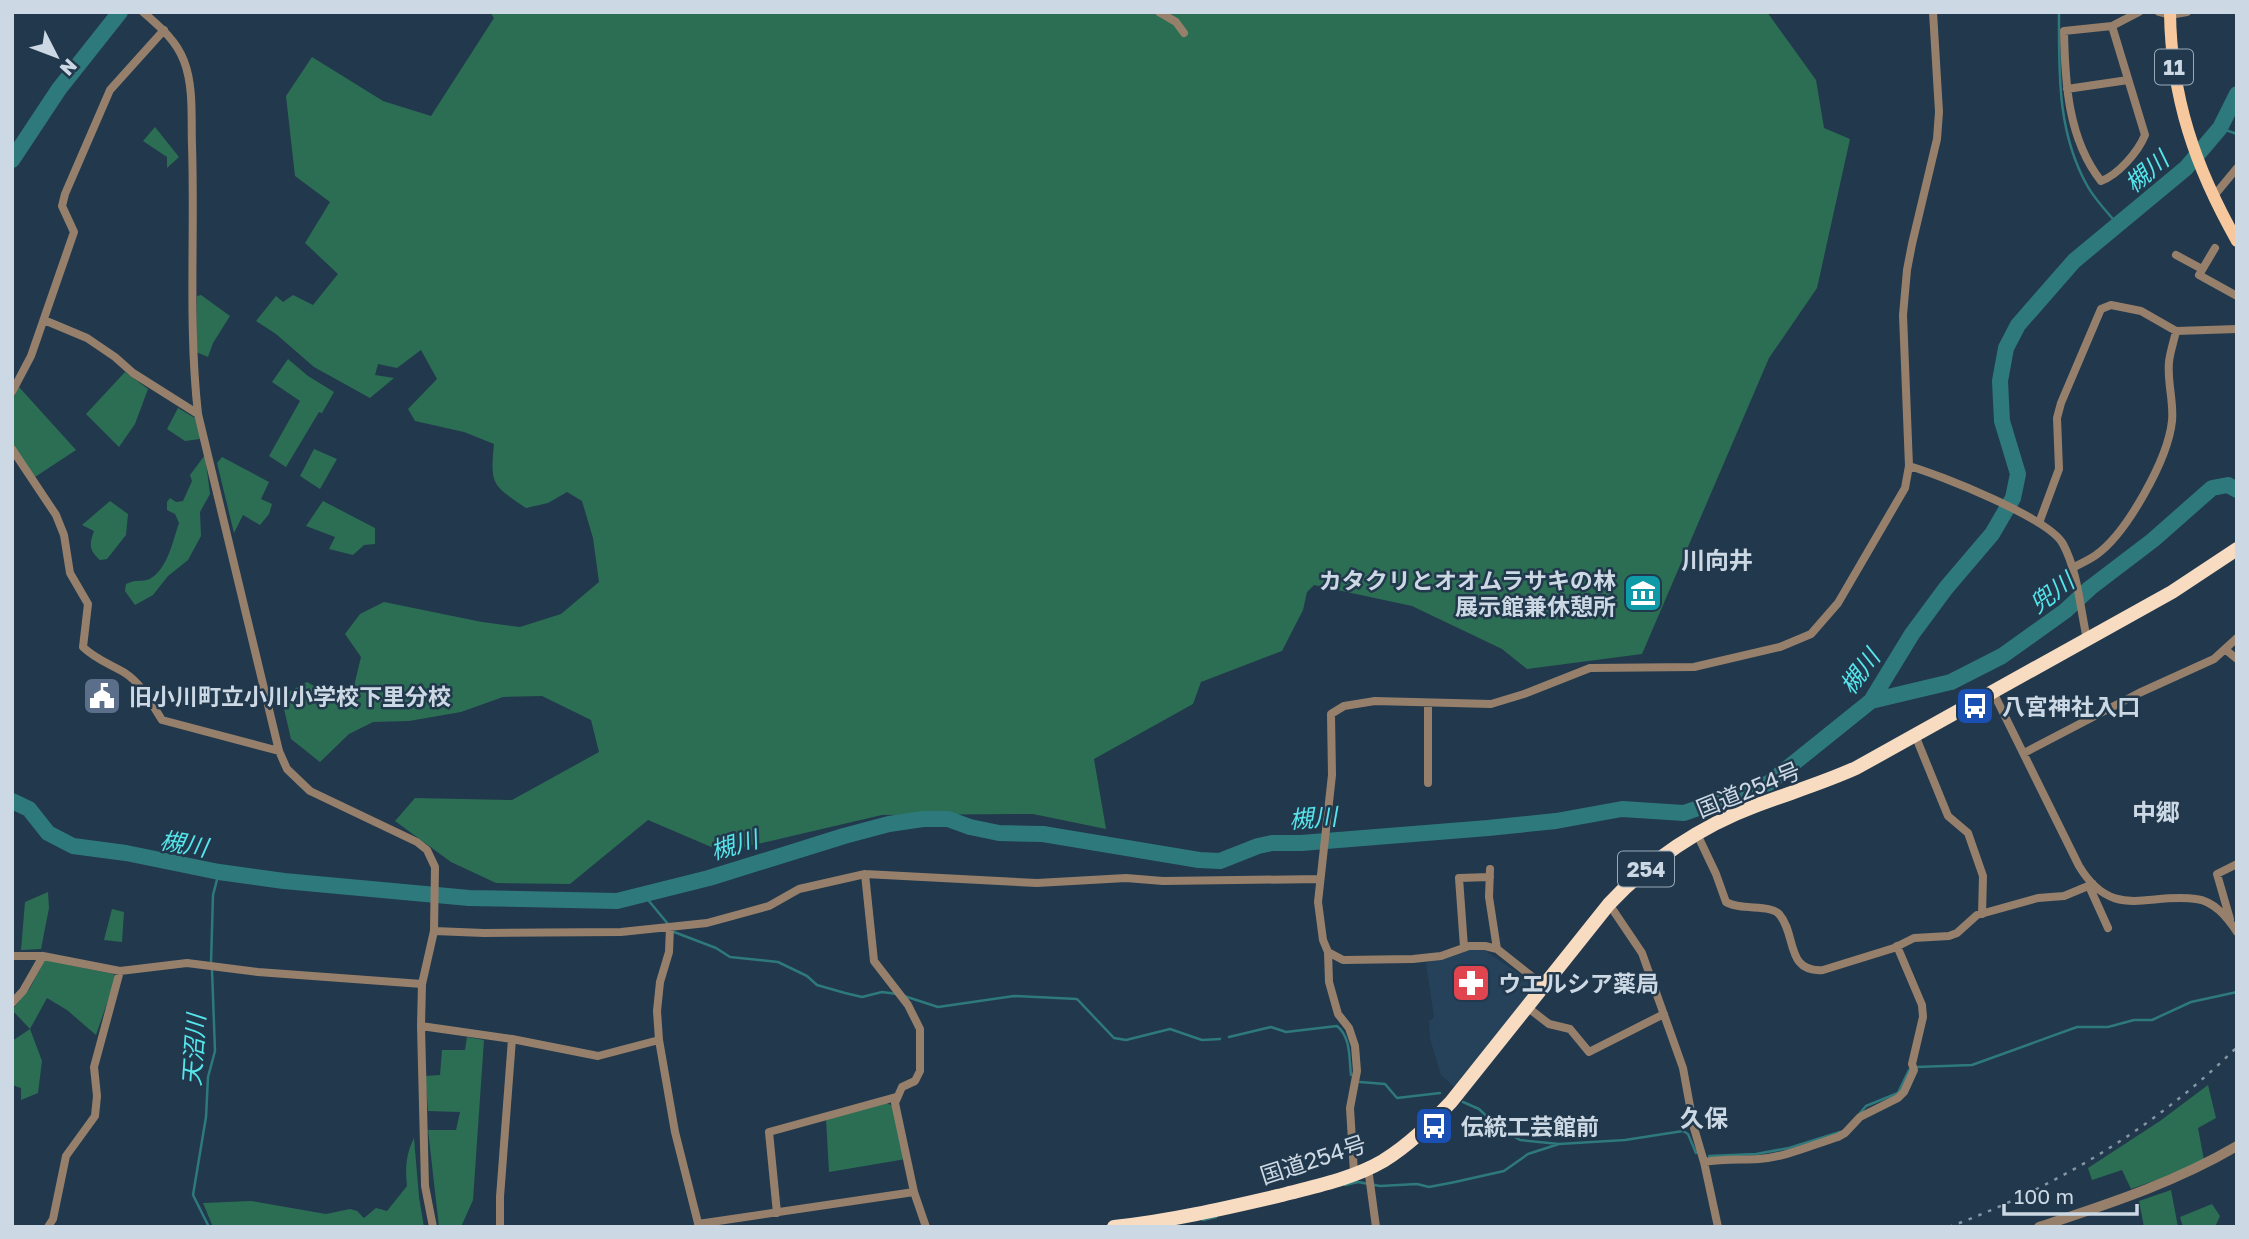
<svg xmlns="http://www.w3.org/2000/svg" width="2249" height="1239" font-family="'Golos Text','Noto Sans JP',sans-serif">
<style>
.built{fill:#25425a}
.green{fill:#2c6e54}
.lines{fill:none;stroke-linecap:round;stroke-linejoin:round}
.stream{stroke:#2e797c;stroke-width:2.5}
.river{stroke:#2e797c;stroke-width:16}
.minor{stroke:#96806b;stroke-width:8}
.tertiary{stroke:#96806b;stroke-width:10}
.primary{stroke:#f7c89d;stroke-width:12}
.trunk{stroke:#f8dcc1;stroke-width:14}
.rail{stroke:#8495a4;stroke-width:2.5;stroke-dasharray:3.5 7;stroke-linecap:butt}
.labels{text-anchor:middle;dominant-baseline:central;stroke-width:5;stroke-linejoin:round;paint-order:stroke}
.shield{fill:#22384c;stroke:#99a9b7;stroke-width:2}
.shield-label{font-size:21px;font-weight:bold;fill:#ccd9e5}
.poi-label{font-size:23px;font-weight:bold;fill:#ccd9e5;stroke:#22384c;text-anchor:start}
.street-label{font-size:23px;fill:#ccd9e5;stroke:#22384c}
.water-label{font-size:24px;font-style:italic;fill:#55e5eb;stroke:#22384c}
.neighbourhood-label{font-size:24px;font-weight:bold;fill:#ccd9e5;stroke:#22384c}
</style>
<rect width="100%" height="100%" fill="#22384c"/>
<path class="built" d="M1481,948L1534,984V988L1454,1087L1441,1075L1430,1039L1429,1021L1434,1017L1426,963L1460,950Z"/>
<path class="green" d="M490,12H1767L1816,80L1824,128L1850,139L1817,288L1769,358L1642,654L1527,669L1502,649L1412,606L1314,585L1307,592L1303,610L1282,651L1201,682L1193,704L1094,759L1106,829L1033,814L882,815L723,852L648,820L570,884L496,883L451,862L395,821L415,798L512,800L599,752L591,720L542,696L503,697L461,712L409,721L373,722L349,734L320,762L291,739L281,696L307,682L332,696L354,686L361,657L345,634L360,614L384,602L482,622L520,627L561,614L599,582L593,538L582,501L567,492L548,503L526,508C492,485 490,485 494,444L464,432L415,421L408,409L437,379L421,350L397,368L378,364L375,375L394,378L370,398L314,367L276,334L256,321L276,296L283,302L293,295L313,305L338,274L305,243L330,202L295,176L286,96L312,57L383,101L431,116L494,18Z
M155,127L179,157L167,168V157L143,141Z
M201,295L230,316L213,343L208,357L196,352L197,296Z
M288,359L308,376L334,392L322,413L319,412L286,467L269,456L300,401L272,382Z
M125,372L148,389L135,424L119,447L86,414Z
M19,387L76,450L35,477L12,444V400Z
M178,408L195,418L200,439L185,441L167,429Z
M314,449L337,459L320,489L300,476Z
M205,455L210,494L200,512L201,536L188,560L168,576L153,595L135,605L125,591L126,584C137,579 139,582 147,580C167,573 173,540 179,523L175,514L167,510V502L170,498L176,502L183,501L192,481L190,475Z
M222,457L269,482L261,499L272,504L269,514L260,525L243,515L234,533L217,463Z
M110,501L128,514L126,535L107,559L100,560C89,550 89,545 94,531L82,525Z
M323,501L375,528V544L364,545L353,555L329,549L335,537L306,526Z
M48,892L49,908L41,949L21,950L25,902Z
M112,909L124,912L122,942L104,940Z
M45,960L113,974L116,977L96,1035L67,1010L47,998L30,1029L42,1061L38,1093L21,1100V1088L12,1085V1041L30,1029L12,1010L30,988Z
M467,1037L484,1040L473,1200L461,1227H439L428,1130H456L460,1112L428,1111L425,1076L440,1075L442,1050H465Z
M2208,1085L2216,1118L2198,1128L2204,1160L2176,1173L2131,1189L2122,1170L2092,1180L2088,1168L2160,1121Z
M887,1103L893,1106L906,1159L829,1172L826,1119Z
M414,1138L419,1197L424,1227H213L203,1203L251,1201L326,1214L350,1209L357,1211L364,1218L376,1208L387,1211L407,1186C405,1168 406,1154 414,1138Z
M2171,1190L2178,1227H2144L2139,1201Z
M2212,1204L2220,1216L2215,1227H2183L2180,1217Z"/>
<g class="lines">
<path class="stream" d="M2059,12C2059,73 2057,133 2088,187C2096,201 2109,214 2119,226
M2220,128L2237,134
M644,895L668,924
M674,932L716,948L730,957L778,962L807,976L817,985L845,993L862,997L882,992L897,994
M211,963L213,895L219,872
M904,996L938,1007L1014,996L1077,999L1114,1038L1126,1040L1170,1029L1202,1040L1220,1039
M1229,1037L1271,1027L1286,1032L1337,1026C1351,1037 1349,1058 1351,1075
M1917,1067L1972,1065L2077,1027H2108L2134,1020H2152L2191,1002L2237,992
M1360,1082L1385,1084L1397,1098L1440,1093
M1463,1102L1479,1109L1499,1128L1520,1140L1559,1144L1625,1140L1683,1131L1688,1134L1696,1153
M1860,1113L1866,1106L1898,1093L1909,1070
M1709,1156L1756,1154L1789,1148L1840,1132
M1345,1185L1358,1182L1380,1186L1417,1184L1429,1187L1455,1182L1504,1171L1528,1154L1559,1144
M1203,1220L1216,1217
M209,1227L193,1195L206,1117L208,1077L215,1051L212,970"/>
<path class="river" d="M12,160L59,89L120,12
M1871,701L1951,682L2002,656L2065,611L2090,588L2153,540L2212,488L2228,485L2237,490
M12,801L29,809L48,833L73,846L126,853L219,872L284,881L469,898L617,901L709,878L844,836L889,824L923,819H948L970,827L999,833L1043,834L1199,860L1220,861L1258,846L1272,843H1301L1488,828L1556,821L1622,809L1684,813L1769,783L1871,701L1912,634L1946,588L1992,534L2013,498L2018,474L2002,421L2000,381L2006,348L2018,325L2074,261L2186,168L2220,128L2237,94"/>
<path class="minor" d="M143,12C160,27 176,40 184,61C194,87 191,119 192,146C195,235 188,325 198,414L279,751L287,769L310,791L417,842L427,850L435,867L434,931L422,984L421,1026L425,1186L433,1227
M1159,12L1176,22L1184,33
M2159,12L2170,15L2187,12
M2112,26L2145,135C2138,152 2118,175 2101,181C2068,139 2065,83 2064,31L2112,26L2139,12
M2067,89L2128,80
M2213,197L2237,168
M2215,248L2199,275L2237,296
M2176,255L2202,269
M44,320L87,338L115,357L133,373L198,414
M12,392L31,356L74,232L62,206L65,194L110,90L164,30
M12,449L56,515L64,535L70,573L88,604L83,647C95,659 110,664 125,673C142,684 151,703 162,720L279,751
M1909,466C1940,475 2049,518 2063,544C2078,572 2080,608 2087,639
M2039,523L2059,469L2057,418L2061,403L2101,309L2111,305L2141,311L2176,331L2237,329
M2072,568C2080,564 2089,560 2096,555C2127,533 2168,459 2172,421C2174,402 2167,382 2169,362C2170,352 2174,341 2176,331
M2226,650L2237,659
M1993,692L2079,866C2113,922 2148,892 2196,899C2214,901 2227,917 2237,932
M1428,703V783
M1915,735L1948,816L1968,833L1983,876L1982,914
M2024,753L2139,693L2214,659L2237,638
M1697,834L1716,874L1726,902C1741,911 1770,904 1779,914C1797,934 1785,973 1823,970L1894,948L1914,938L1949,936L1957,933L1977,915L2038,898L2064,896L2093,884
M1490,869L1489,897L1497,949
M865,874L874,961L908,1005L920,1029V1071L915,1081L902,1087L895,1103L914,1192L926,1227
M2089,886L2108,928
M1609,904L1642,953L1683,1068L1694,1128L1704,1162L1718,1227
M2230,919L2217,874L2237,864
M670,927L669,952L660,982L657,1011L659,1040L675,1132L699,1227
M434,931L484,933L621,932L707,923L769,906L799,889L865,874L1037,883L1126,878L1163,881L1320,879
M1464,947L1459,878L1490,877
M1328,952L1343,960L1413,959L1441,956L1469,946H1485L1497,949L1544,986
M12,956H43L120,971L187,963L258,972L422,984
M12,1003L23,991L43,956
M1527,1007L1549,1024L1570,1029L1589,1052L1664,1014
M421,1026L512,1039L598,1056L659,1040
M1704,1162C1723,1159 1740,1160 1759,1159C1786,1157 1812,1145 1838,1137L1845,1133L1860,1117L1898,1098L1904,1092L1914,1070L1912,1064L1923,1017L1922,1005L1897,946
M1368,1168L1376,1227
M1354,1173L1350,1108L1357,1071L1355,1046L1349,1028L1338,1014L1329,982L1328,952L1323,940L1318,902L1332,775L1331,714L1344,706L1375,701L1491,704L1524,694L1590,668L1694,667L1780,647L1811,634L1838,603L1905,488L1909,466L1903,315L1907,270L1912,244L1937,139L1939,112L1933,12
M777,1213L769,1132L896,1097
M698,1224L914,1192
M48,1227L53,1219L66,1156L95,1116L97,1096L94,1067L120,971
M500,1227V1197L512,1039"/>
<path class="tertiary" d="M2039,1227C2108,1204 2174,1183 2237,1146"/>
<path class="primary" d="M2170,12C2171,97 2195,167 2237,241"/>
<path class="trunk" d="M1114,1227C1171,1221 1226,1208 1282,1195C1316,1186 1352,1179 1383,1161C1409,1145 1430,1124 1451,1102L1609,904C1649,861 1701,826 1755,806C1789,793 1823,783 1856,768L2172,592L2237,549"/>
<path class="rail" d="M1949,1227C2056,1187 2155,1128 2237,1047"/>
</g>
<defs>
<symbol id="museum-square" viewBox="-11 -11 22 22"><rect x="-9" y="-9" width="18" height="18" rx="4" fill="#0f9aa8" stroke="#22384c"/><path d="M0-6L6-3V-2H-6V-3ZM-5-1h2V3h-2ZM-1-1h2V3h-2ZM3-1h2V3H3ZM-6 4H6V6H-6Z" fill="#fff"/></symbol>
<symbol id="civic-square" viewBox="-11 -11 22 22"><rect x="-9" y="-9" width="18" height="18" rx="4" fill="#5c6f8a" stroke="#22384c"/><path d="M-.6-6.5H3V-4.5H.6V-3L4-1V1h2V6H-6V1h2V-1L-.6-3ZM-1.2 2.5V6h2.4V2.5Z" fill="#fff"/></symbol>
<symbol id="bus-square" viewBox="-11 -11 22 22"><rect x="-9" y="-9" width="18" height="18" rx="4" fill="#1a4fb4" stroke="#22384c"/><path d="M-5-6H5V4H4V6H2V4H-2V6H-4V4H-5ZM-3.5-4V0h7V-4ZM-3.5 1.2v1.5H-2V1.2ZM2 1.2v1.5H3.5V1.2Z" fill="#fff"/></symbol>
<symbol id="pharmacy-square" viewBox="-11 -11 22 22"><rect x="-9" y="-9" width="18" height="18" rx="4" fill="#e0444e" stroke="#22384c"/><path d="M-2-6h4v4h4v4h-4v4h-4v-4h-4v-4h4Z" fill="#fff"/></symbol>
</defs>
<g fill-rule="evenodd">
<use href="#museum-square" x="1621" y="571" width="44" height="44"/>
<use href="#civic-square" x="80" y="674" width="44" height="44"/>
<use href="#bus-square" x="1953" y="684" width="44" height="44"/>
<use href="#pharmacy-square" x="1449" y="961" width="44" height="44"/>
<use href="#bus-square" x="1412" y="1104" width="44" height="44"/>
</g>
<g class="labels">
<g class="shield">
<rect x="2155" y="49.5" width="38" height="35" rx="5"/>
<rect x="1618" y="851.5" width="56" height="35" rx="5"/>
</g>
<g class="shield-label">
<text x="2174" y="67">11</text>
<text x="1646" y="869">254</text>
</g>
<g class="poi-label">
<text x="1616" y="580" text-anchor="end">カタクリとオオムラサキの林<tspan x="1616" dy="26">展示館兼休憩所</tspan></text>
<text x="129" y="696">旧小川町立小川小学校下里分校</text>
<text x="2002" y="706">八宮神社入口</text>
<text x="1498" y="983">ウエルシア薬局</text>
<text x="1461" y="1126">伝統工芸館前</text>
</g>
<g class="street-label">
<text transform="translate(1748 789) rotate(-22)">国道254号</text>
<text transform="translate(1313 1159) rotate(-18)">国道254号</text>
</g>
<g class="water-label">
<text transform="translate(2146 171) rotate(-40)">槻川</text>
<text transform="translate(2051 592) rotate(-37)">兜川</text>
<text transform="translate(1859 671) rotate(-53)">槻川</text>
<text transform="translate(1313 817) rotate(-4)">槻川</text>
<text transform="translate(184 843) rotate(10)">槻川</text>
<text transform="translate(734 844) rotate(-16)">槻川</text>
<text transform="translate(193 1050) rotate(-86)">天沼川</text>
</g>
<g class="neighbourhood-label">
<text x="1717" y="559">川向井</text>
<text x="2156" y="811">中郷</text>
<text x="1704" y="1117">久保</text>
</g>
</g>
<rect width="2249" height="1239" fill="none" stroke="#ccd9e5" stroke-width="28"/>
<g transform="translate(56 56) rotate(132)" stroke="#22384c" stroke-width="5" paint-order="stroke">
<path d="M0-5L12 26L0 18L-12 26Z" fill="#ccd9e5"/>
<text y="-10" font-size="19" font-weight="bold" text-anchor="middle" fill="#ccd9e5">N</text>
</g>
<path d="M2004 1204v10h133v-10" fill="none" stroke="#ccd9e5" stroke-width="3.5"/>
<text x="2014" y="1204" font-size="21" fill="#ccd9e5" stroke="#22384c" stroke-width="5" paint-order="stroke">100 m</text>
</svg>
